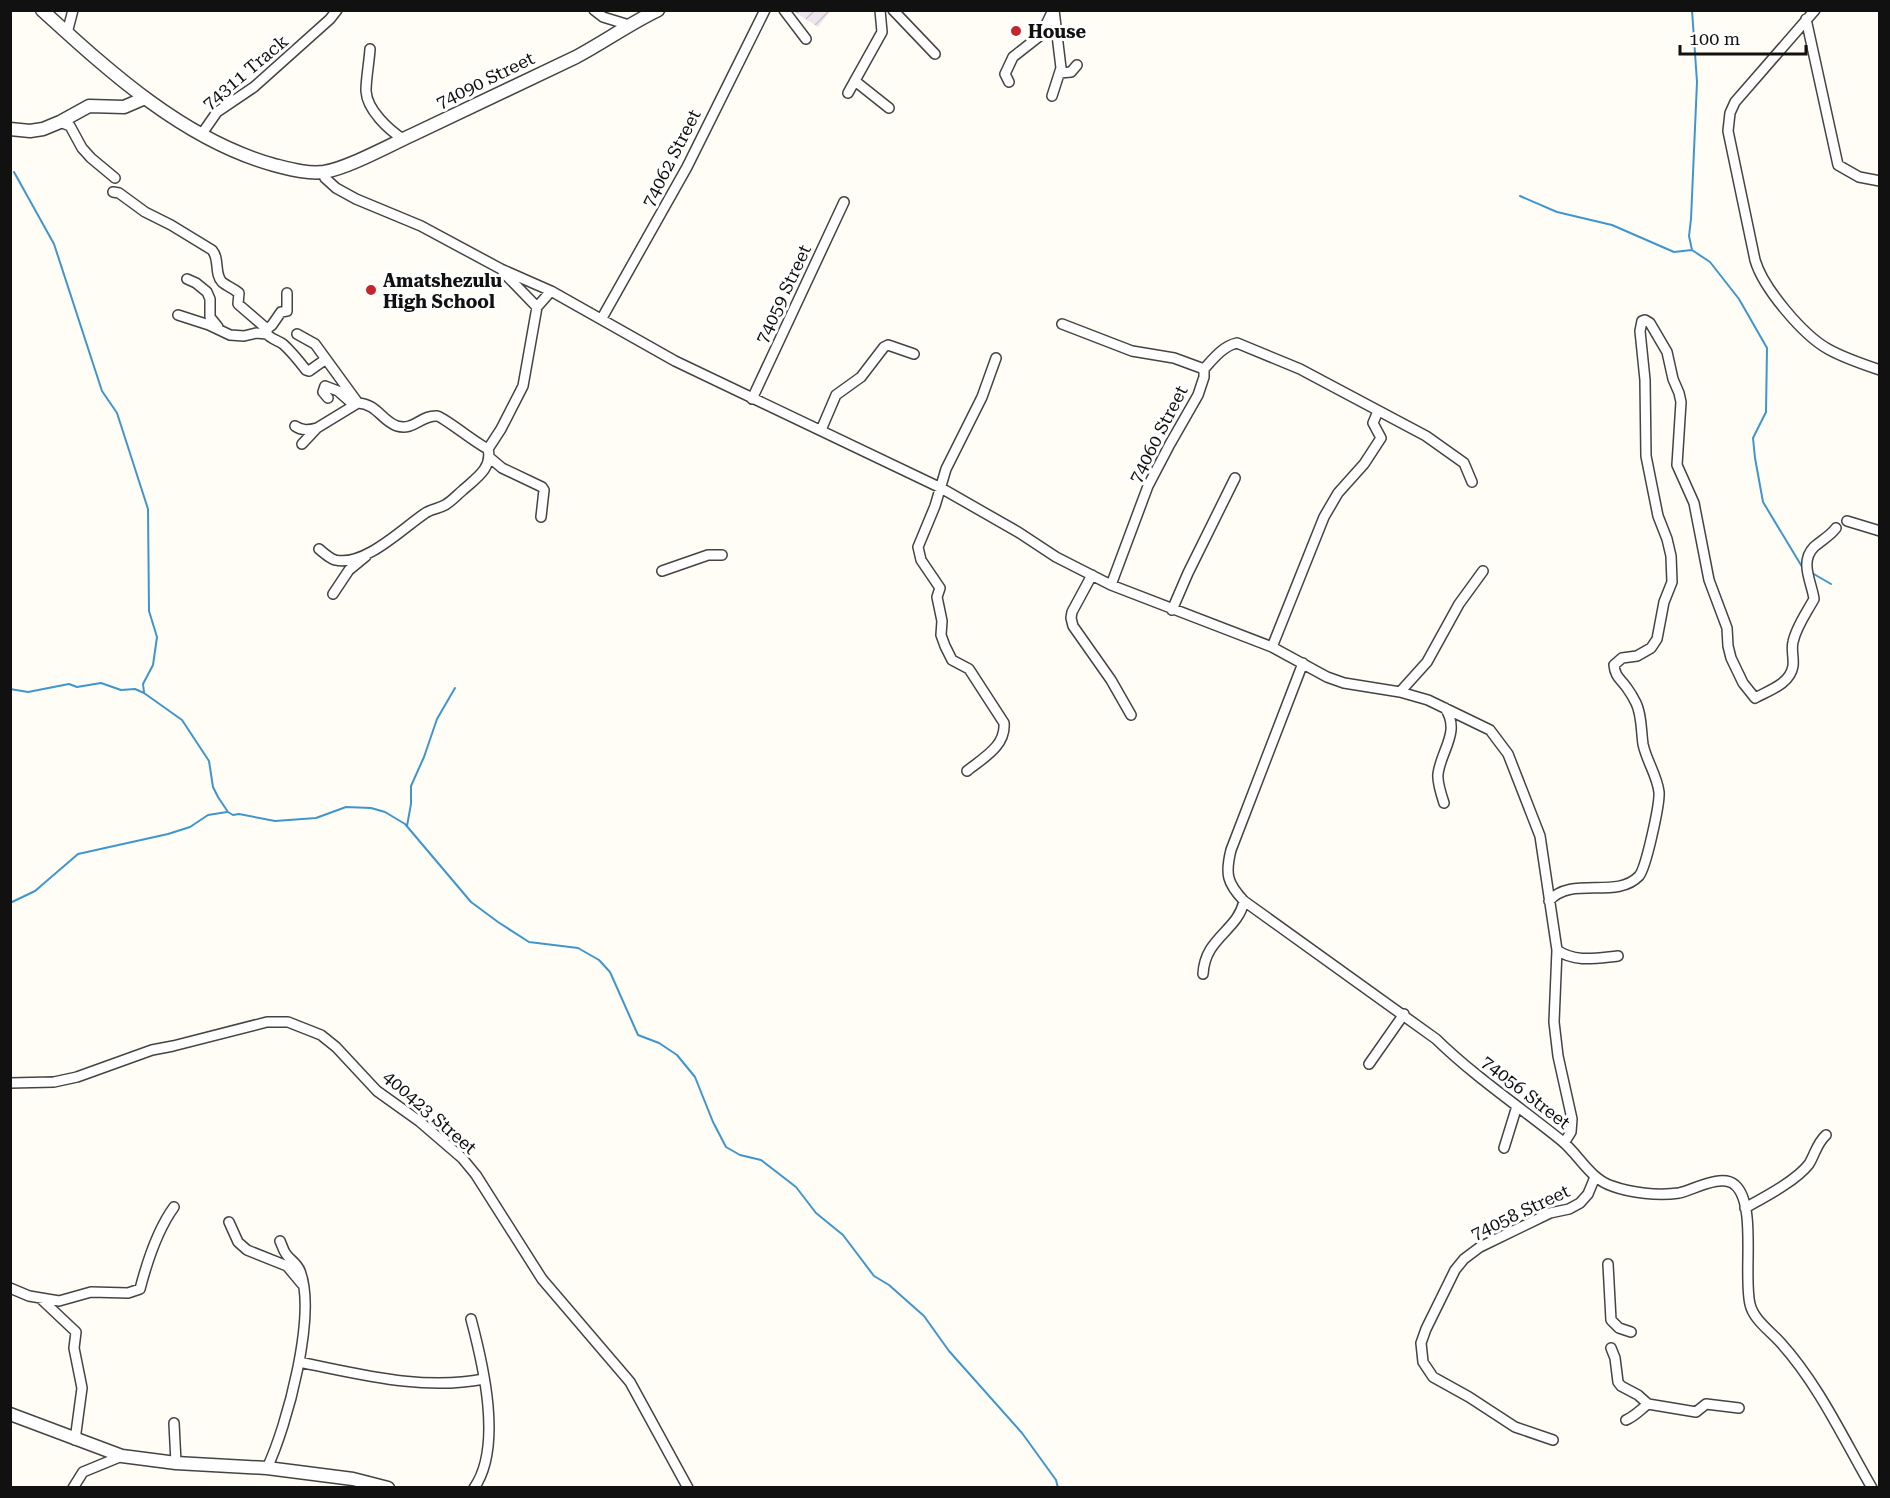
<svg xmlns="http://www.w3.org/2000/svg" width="1890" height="1498" font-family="'Roboto Serif',serif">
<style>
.industrial{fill:url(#industrial-furrows)}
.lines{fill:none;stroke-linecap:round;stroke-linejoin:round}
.stream{stroke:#3f96cf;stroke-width:2}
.minor-casing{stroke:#444;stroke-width:12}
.tertiary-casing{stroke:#444;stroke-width:15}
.minor{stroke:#fff;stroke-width:9}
.tertiary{stroke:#fff;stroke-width:12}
.poi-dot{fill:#c4262e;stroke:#fff;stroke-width:2}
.labels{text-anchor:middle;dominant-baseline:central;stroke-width:6;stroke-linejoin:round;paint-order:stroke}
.poi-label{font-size:18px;font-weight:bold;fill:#111;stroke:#fff;text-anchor:start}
.street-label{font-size:18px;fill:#111;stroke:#fff}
</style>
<defs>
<pattern id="industrial-furrows" width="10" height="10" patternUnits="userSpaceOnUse" patternTransform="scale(1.5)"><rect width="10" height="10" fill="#eee6ef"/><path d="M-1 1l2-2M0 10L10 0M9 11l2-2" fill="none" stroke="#cbc4cc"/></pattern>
</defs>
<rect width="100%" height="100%" fill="#fffdf5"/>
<path class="industrial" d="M793,11H830L818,27Z"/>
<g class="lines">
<path class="stream" d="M1692,10L1697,82L1691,219L1689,236L1692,250L1710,262L1739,299L1767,348L1766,412L1753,438L1755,458L1763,502L1804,570
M14,172L54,244L102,391L117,413L148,509L149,611L157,637L153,665L143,684L144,692
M1520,196L1557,212L1612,225L1674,252L1692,250
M1812,573L1831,584
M10,689L28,692L69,684L77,687L101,683L121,690L135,689L144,693L182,720L209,761L213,787L218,797L228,812L233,815L239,814L275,821L316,818L346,807L371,808L385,812L405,824L471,902L498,922L529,942L578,948L599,960L610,972L638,1035L659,1043L677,1055L695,1077L713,1122L726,1147L740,1155L761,1160L796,1187L816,1213L843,1235L874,1276L889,1285L924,1316L949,1351L1022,1433L1056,1480L1058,1488
M407,826L411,804V786L424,757L437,719L455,688
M10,903L35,891L78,854L168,834L190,827L208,815L227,812"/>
<defs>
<path id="minor" d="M594,10L603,17L629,25
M784,10L806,39
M893,10L935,54
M1815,10L1735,102L1730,113L1728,131L1755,260C1763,288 1803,335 1828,349C1844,358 1862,364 1880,370
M1806,19L1838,165L1859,177L1880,181
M67,33L73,10
M370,49C369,64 366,78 366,91C367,110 389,130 403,139
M1060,73L1071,72L1077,65
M855,81L889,108
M1009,82L1005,74L1013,57L1041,35L1053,10
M848,93L882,32L880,10
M1052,96L1061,68L1054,10
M60,122L70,126L82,148L91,158L115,178
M201,135L217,112L254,87L330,19L337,10
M323,172L325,178L336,188L356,199L421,226L501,269L551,291L675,361L941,488L1018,532L1056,557L1111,585L1272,647L1327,677L1344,683L1400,692L1428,700L1490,730L1508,754L1540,836L1557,950L1554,1022L1558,1056L1572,1119L1571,1132L1564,1143
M113,192L119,193L145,212L171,225L212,250C220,259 214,274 222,282C227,286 234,289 239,293L238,304L267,329V334
M503,272L537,307
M187,279L196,283L207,292L210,299V317L218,327
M178,315L209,325L230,335L244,336L256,333L267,334C271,339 277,340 283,344C292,352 299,361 306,370L309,371L326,359
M602,318L687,167L765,10
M1062,324L1132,351L1174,358L1204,369
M267,329L272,325L281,312L287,311V293
M297,334L315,344L358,403C377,404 382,421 397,426C414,431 421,415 437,416C444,417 475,443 488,449L501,429L523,386L537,307L551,291
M1204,369C1213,359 1223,346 1237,343L1300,369L1426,436L1464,463L1472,482
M328,398L323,392L325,386L338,391L354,405
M752,399L844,202
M295,426C302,431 309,430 317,428
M821,430L836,395L861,377L884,347L888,345L914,354
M302,444L317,428L358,403
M489,457L502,468L542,487L544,490L541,517
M1847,521L1880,531
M319,549C324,553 329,558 335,560C364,567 402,529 424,514C430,509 438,509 445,505C452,501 457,495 463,490C475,479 493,468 488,449
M662,571L708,555H722
M1092,575L1072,612L1071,618L1073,626L1111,680L1131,715
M1111,585L1148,486L1170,444L1198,395L1204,377V369
M333,594L349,570L366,556
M1172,610L1188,573L1235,478
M1272,647L1324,517L1338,493L1364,464L1381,438L1373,423L1378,411
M1303,663L1231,850C1225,874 1227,883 1244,901L1436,1039C1475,1077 1520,1107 1562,1141C1579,1155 1590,1179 1612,1186C1631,1193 1658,1196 1679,1193C1693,1190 1722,1173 1735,1185C1757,1204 1743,1276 1750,1304C1753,1319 1770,1331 1780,1342C1819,1385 1843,1438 1872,1488
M1400,692L1427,662L1459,604L1483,571
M967,771C983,758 1006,746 1004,723L969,669L952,660L945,646L941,635L942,621L937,597L940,588L921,560L918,547L935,506L946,469L982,397L996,358
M1444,803C1441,794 1437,782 1438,774C1441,750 1461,732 1445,708
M1549,901C1572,875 1616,900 1639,876C1646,868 1660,804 1659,792C1657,775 1646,760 1643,744C1641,731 1642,715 1636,703C1634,699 1630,692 1627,688C1621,679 1615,677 1614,665L1622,658L1637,656L1651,648L1657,639L1664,602L1672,582L1671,556L1667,539L1658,516L1646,456L1645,380L1640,331L1642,321L1645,320L1650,323L1667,352L1673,379L1679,393L1681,402L1677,465L1694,503L1709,580L1727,628L1728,646L1731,658L1743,683L1755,698C1770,690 1790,684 1793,666C1794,658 1791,649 1793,642C1796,627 1807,612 1814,599C1812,583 1799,562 1814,547C1822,540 1830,536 1836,528
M1557,950C1575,963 1597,958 1618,956
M1203,974C1205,937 1238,931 1244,901
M1369,1064L1404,1014
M10,1083L54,1082L77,1077L152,1050L173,1046L267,1022H288L321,1035L336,1047L377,1091L419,1121L462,1158L476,1175L542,1279L630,1382L688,1488
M1504,1148L1517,1106
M1745,1208C1763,1198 1796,1181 1809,1164C1815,1154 1817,1143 1826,1135
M229,1222L238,1242L247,1250L287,1266L302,1284
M1608,1264L1611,1320L1619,1328L1631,1332
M10,1288L29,1296L59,1301L91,1292L128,1293L140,1289C147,1262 158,1229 174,1207
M40,1298L76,1332L74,1348L82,1388L75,1440
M471,1319C483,1364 503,1447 474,1488
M1611,1348L1615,1358L1618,1382L1621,1386L1638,1395L1648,1404
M299,1362C360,1374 422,1391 484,1379
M1626,1420C1635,1416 1640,1410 1648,1404L1696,1412L1706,1404L1739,1408
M174,1423L176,1463
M1553,1440L1515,1427L1469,1397L1433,1377L1423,1362L1421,1343L1426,1329L1455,1270L1464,1259L1480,1247L1550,1213L1569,1209L1580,1203L1588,1194L1595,1177
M267,1468C287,1426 317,1315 300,1271C297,1263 290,1260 286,1254C283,1250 282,1245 280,1241
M73,1488L83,1472L122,1456"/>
<path id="tertiary" d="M42,10C110,72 184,140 274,165C290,169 307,174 324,172C348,168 388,146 412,135C466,109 521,83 576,57C604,42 629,24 658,10
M10,129L30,131L43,129L60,122L89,106L124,107L145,98
M10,1414L122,1456L176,1463L267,1468L353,1479L388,1488"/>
</defs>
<use href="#minor" class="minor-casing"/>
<use href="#tertiary" class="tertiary-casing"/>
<use href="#minor" class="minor"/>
<use href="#tertiary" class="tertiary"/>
</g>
<g class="poi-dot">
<circle cx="1016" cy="31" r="6"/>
<circle cx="371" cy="290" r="6"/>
</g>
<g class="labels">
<g class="poi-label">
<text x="1028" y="31">House</text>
<text x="383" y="280">Amatshezulu<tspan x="383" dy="21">High School</tspan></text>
</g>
<g class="street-label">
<text transform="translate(245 72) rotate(-40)">74311 Track</text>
<text transform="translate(485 80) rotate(-26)">74090 Street</text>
<text transform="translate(671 158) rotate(-63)">74062 Street</text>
<text transform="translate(783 294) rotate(-65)">74059 Street</text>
<text transform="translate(1158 434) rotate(-63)">74060 Street</text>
<text transform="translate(1526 1092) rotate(38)">74056 Street</text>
<text transform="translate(430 1112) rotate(41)">400423 Street</text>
<text transform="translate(1520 1212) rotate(-25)">74058 Street</text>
</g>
</g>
<rect width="1890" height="1498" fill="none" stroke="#111111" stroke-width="24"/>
<path d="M1680 45v9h126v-9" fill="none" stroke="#111111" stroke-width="3"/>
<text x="1689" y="45" font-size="18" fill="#111111" stroke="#ffffff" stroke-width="4.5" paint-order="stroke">100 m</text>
</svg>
